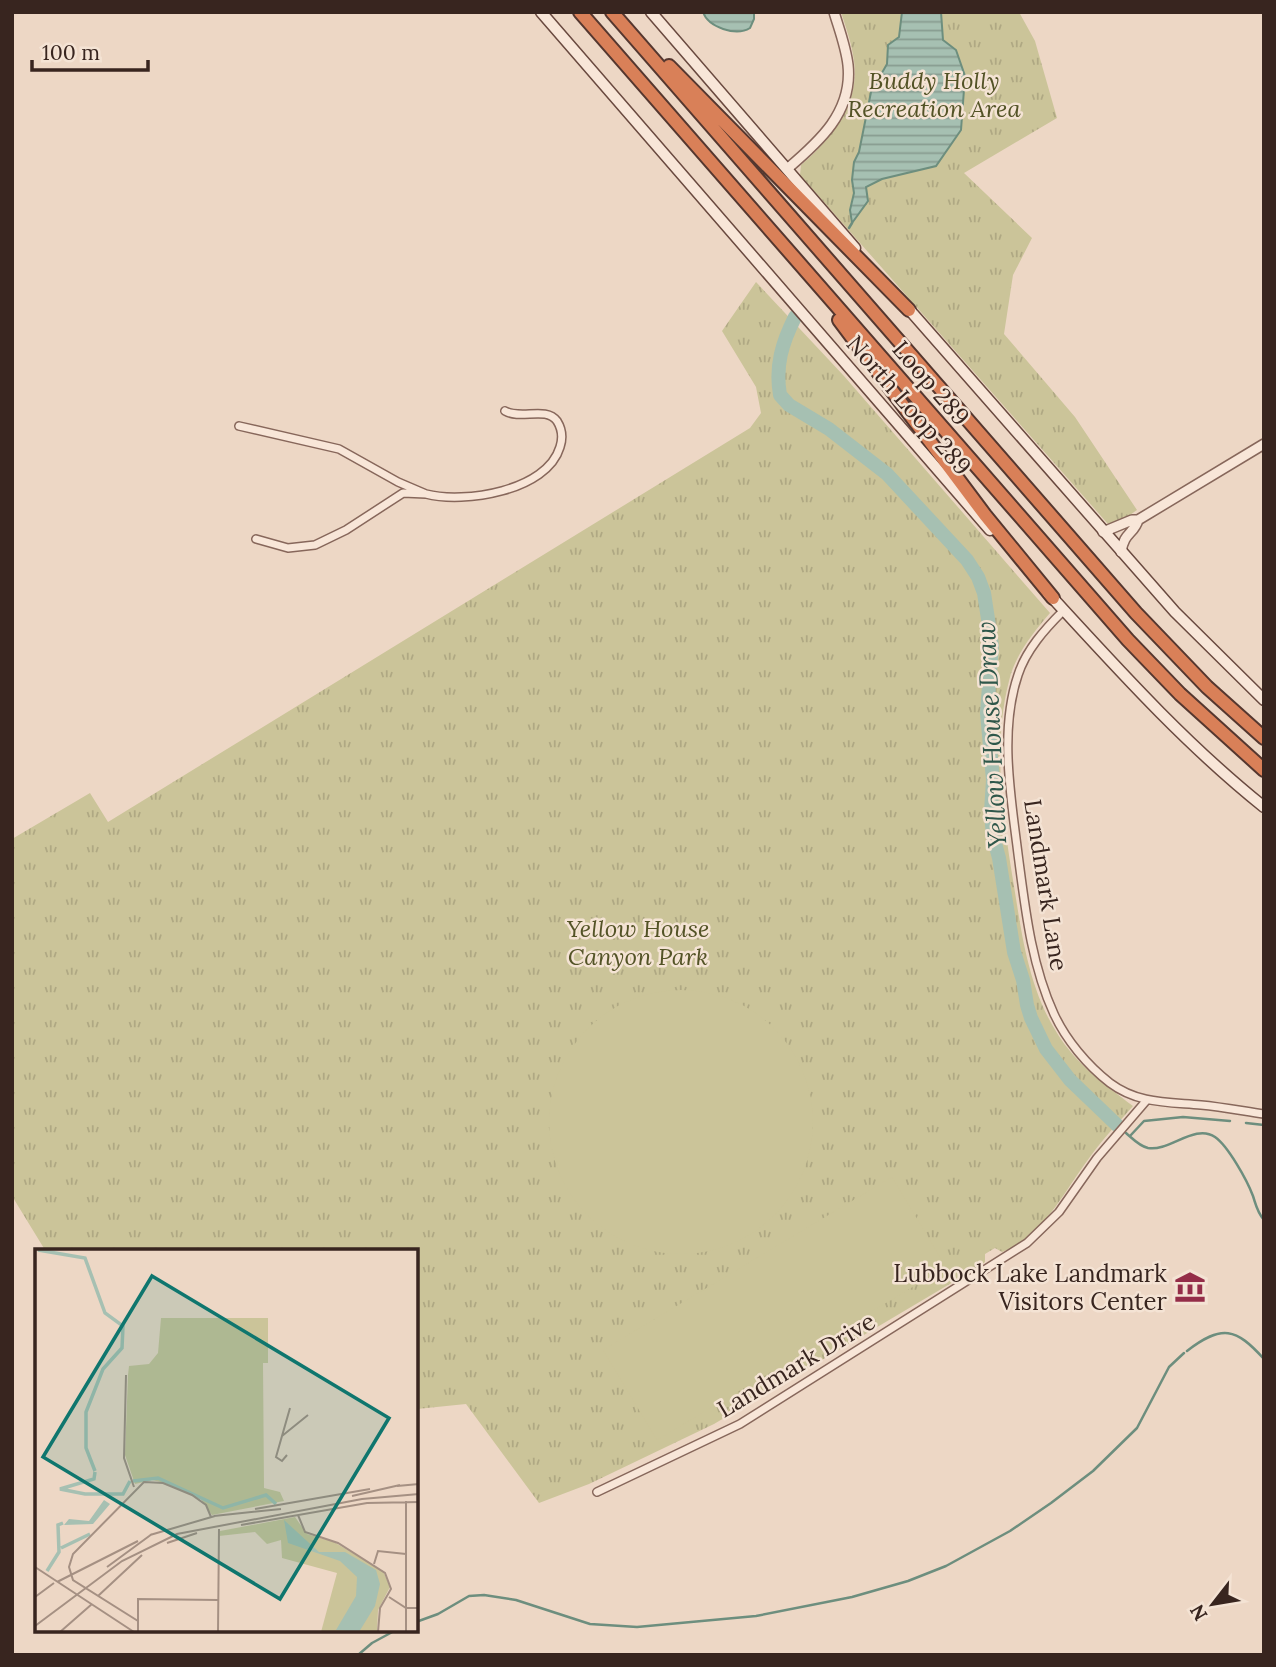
<svg xmlns="http://www.w3.org/2000/svg" width="1276" height="1667" font-family="Lora,serif">
<style>
.grass{fill:url(#grass-tufts)}
.pitch{fill:#cbc499}
.water{fill:url(#water-rules);stroke:#6d8e7e;stroke-width:2}
.lines{fill:none;stroke-linecap:round;stroke-linejoin:round}
.stream{stroke:#6d8e7e;stroke-width:2.5}
.river{stroke:#a6c0b2;stroke-width:14}
.minor-casing{stroke:#87675b;stroke-width:10}
.tertiary-casing{stroke:#87675b;stroke-width:12}
.secondary-casing{stroke:#69493f;stroke-width:13}
.motorway-casing{stroke:#55372f;stroke-width:16}
.minor{stroke:#f8e6d8;stroke-width:7}
.tertiary{stroke:#f8e6d8;stroke-width:9}
.secondary{stroke:#f8e6d8;stroke-width:10}
.motorway{stroke:#d98058;stroke-width:12}
.labels{text-anchor:middle;dominant-baseline:central;stroke-width:5;stroke-linejoin:round;paint-order:stroke}
.park-label{font-size:24px;font-style:italic;fill:#535326;stroke:#f4e3d4}
.street-label{font-size:24px;fill:#38251f;stroke:#f4e3d4}
.poi-label{font-size:24px;fill:#38251f;stroke:#f4e3d4;text-anchor:end}
.water-label{font-size:26px;font-style:italic;fill:#2f574a;stroke:#f4e3d4}
.inset-river{fill:none;stroke:#a6c0b2;stroke-width:3.5}
.inset-road{fill:none;stroke:#a59083;stroke-width:2}
.view{fill:#0f766e;fill-opacity:0.15;stroke:#0f766e;stroke-width:3.5}
.inset-edge{fill:none;stroke:#38251f;stroke-width:3.5}
</style>
<defs>
<pattern id="grass-tufts" width="24" height="20" patternUnits="userSpaceOnUse" patternTransform="scale(1.75)"><rect width="24" height="20" fill="#cbc499"/><path d="M3 7l-1-3M5 7V3M7 7l1-3M15 17l-1-3M17 17v-4M19 17l1-3" fill="none" stroke="#afa883"/></pattern>
<pattern id="water-rules" width="6" height="5" patternUnits="userSpaceOnUse" patternTransform="scale(1.75)"><rect width="6" height="5" fill="#a6c0b2"/><path d="M0 2.5h6" fill="none" stroke="#889c90"/></pattern>
</defs>
<rect width="100%" height="100%" fill="#edd7c5"/>
<path class="grass" d="M841,12H1019L1035,41L1057,118L964,173L1032,238L1013,275L1004,334L1075,417L1137,510L1117,524H1108L800,175L801,165C832,138 860,104 854,61C852,44 846,28 841,12Z
M756,282L844,376L1050,613C1033,633 1015,655 1009,681C992,747 1003,819 1014,886C1022,936 1029,989 1057,1033C1076,1064 1104,1084 1133,1106C1117,1124 1101,1141 1087,1161C1064,1192 1041,1239 1002,1252L995,1248L985,1254V1262L980,1266L714,1424L589,1484L539,1503L466,1404L417,1409L416,1250H45L12,1196V839L90,793L108,822L750,428L761,413L756,387L722,331Z"/>
<path class="pitch" d="M549 1122a132 132 0 1 1 264 0a132 132 0 1 1-264 0Z
M892,1177L946,1267L657,1440L603,1350Z"/>
<path class="water" d="M703,12H754V19L750,28C736,37 708,27 703,12Z
M902,12H941L943,40L956,50L965,76L961,130L936,166L882,179L866,187L868,201L852,223L850,210L854,193L852,180L854,162L859,152L871,92L887,64L888,45L899,37Z"/>
<g class="lines">
<path class="stream" d="M849,228L852,223
M1246,1123L1264,1125
M1126,1133C1132,1138 1139,1146 1148,1148C1169,1152 1195,1123 1215,1137C1228,1146 1247,1180 1253,1196C1256,1205 1257,1212 1264,1220
M1130,1136L1144,1121L1183,1117L1230,1121
M1187,1351C1222,1324 1236,1328 1264,1359
M416,1622L438,1614L469,1596L484,1595L516,1600L590,1624L637,1627L691,1622L756,1616L852,1597L908,1581L946,1566L1010,1531L1051,1503L1093,1471L1137,1428L1169,1367L1184,1353
M358,1655L372,1643L396,1630"/>
<path class="river" d="M795,317C782,343 775,366 780,395L789,405L829,429L887,474L967,560L978,577L984,593L992,645L987,713L993,780L991,812L993,836L999,858L1014,952L1023,980L1027,1005L1031,1018L1046,1049L1070,1080L1118,1126"/>
<defs>
<path id="minor" d="M239,426L339,449L398,482L426,494L403,493L346,530L315,545L288,548L256,539
M426,494C464,504 547,491 560,447C563,438 562,429 557,421C546,406 521,420 505,411
M1063,611C1045,629 1026,650 1018,675C999,731 1011,797 1018,854C1025,907 1031,964 1054,1014C1066,1040 1087,1065 1110,1083C1138,1104 1168,1102 1201,1105C1222,1107 1243,1111 1264,1114
M597,1492L740,1424L1027,1243L1059,1212L1097,1158L1146,1101"/>
<path id="tertiary" d="M787,169C819,142 853,112 848,65C846,47 839,29 834,12
M1103,532L1132,520H1138L1264,444
M1121,552C1124,532 1134,534 1138,520"/>
<path id="secondary" d="M541,12L990,530
M651,12L855,248
M907,307L1175,612L1264,700
M1048,593C1117,668 1184,743 1264,807"/>
<path id="motorway" d="M580,12L1128,640L1180,694L1264,770
M612,12L1136,613L1207,687L1264,738
M669,66L909,310
M839,320L985,515L1053,598"/>
</defs>
<use href="#minor" class="minor-casing"/>
<use href="#tertiary" class="tertiary-casing"/>
<use href="#secondary" class="secondary-casing"/>
<use href="#motorway" class="motorway-casing"/>
<use href="#minor" class="minor"/>
<use href="#tertiary" class="tertiary"/>
<use href="#secondary" class="secondary"/>
<use href="#motorway" class="motorway"/>
</g>
<defs>
<symbol id="museum-bare" viewBox="-9 -9 18 18"><path d="M0-6L6-3V-2H-6V-3ZM-5-1h2V3h-2ZM-1-1h2V3h-2ZM3-1h2V3H3ZM-6 4H6V6H-6Z" fill="#942d48" stroke="#f4e3d4" stroke-width="2.5" paint-order="stroke"/></symbol>
</defs>
<g fill-rule="evenodd">
<use href="#museum-bare" x="1168" y="1265" width="44" height="44"/>
</g>
<g class="labels">
<g class="park-label">
<text x="934" y="80">Buddy Holly<tspan x="934" dy="28">Recreation Area</tspan></text>
<text x="638" y="928">Yellow House<tspan x="638" dy="28">Canyon Park</tspan></text>
</g>
<g class="street-label">
<text transform="translate(931 383) rotate(49)">Loop 289</text>
<text transform="translate(909 405) rotate(49)">North Loop 289</text>
<text transform="translate(1046 885) rotate(81)">Landmark Lane</text>
<text transform="translate(796 1365) rotate(-31)">Landmark Drive</text>
</g>
<g class="poi-label">
<text x="1167" y="1273">Lubbock Lake Landmark<tspan x="1167" dy="28">Visitors Center</tspan></text>
</g>
<g class="water-label">
<text transform="translate(991 735) rotate(-93)">Yellow House Draw</text>
</g>
</g>
<g transform="translate(35 1249)">
<rect width="383" height="383" fill="#edd7c5"/>
<path d="M126,69H233V114H228L229,239L245,243L249,252L177,266L166,250L138,236L117,231L100,235L90,206L93,126L94,117L114,115L123,104ZM260,268L272,285L299,293L348,322L355,338L343,361L342,383H286L302,324L247,309L246,291L232,295L220,283L184,287L185,282Z" fill="#cbc499"/>
<path d="M93,139H110V195H93ZM114 170a22 22 0 1 1 44 0a22 22 0 1 1-44 0Z" fill="#cbc499"/>
<path d="M69,251L75,255L58,275L29,276L34,270L54,272ZM249,271L284,303H310L341,321L345,335L340,357L324,383L301,381L321,347L322,328L305,312L253,294Z" fill="#a6c0b2"/>
<path class="inset-river" d="M3,1L50,9L70,64L88,77L87,99L68,120L51,163V199L60,222M60,223L59,230L25,240L50,245H88L95,232M98,232L123,229L188,259L231,246L241,255M26,299L55,285M12,322L24,303L23,276L28,274"/>
<path class="inset-road" d="M91,126L89,209L99,238M255,159L247,187L273,166M247,187L241,208L247,212L252,206M362,237L384,235M317,247L365,236M371,252V383M220,260L335,240M263,266L270,283L303,294L350,324L356,340L345,359L343,383M179,267L246,260M206,276L332,254L384,253M115,286L180,267M132,294L162,284M339,315L343,302L371,305M0,318L99,383M72,318L117,285M22,333L103,292M63,347L107,306M0,348L19,334M354,348L371,359H384M103,372L38,331L34,318L38,305L109,233L128,234L157,246L171,256L176,268M0,377L87,312L142,285L327,250L384,245M25,383L57,355M103,383V350L183,351M183,383L184,280"/>
<path class="view" d="M117,27L354,169L245,350L8,208Z"/>
<rect width="383" height="383" class="inset-edge"/>
</g>
<rect width="1276" height="1667" fill="none" stroke="#38251f" stroke-width="28"/>
<g transform="translate(1213 1604) rotate(239)" stroke="#f4e3d4" stroke-width="5" paint-order="stroke">
<path d="M0-5L12 26L0 18L-12 26Z" fill="#38251f"/>
<text y="-10" font-size="19" font-weight="bold" text-anchor="middle" fill="#38251f">N</text>
</g>
<path d="M32 60v10h116v-10" fill="none" stroke="#38251f" stroke-width="3.5"/>
<text x="42" y="60" font-size="21" fill="#38251f" stroke="#f4e3d4" stroke-width="5" paint-order="stroke">100 m</text>
</svg>
